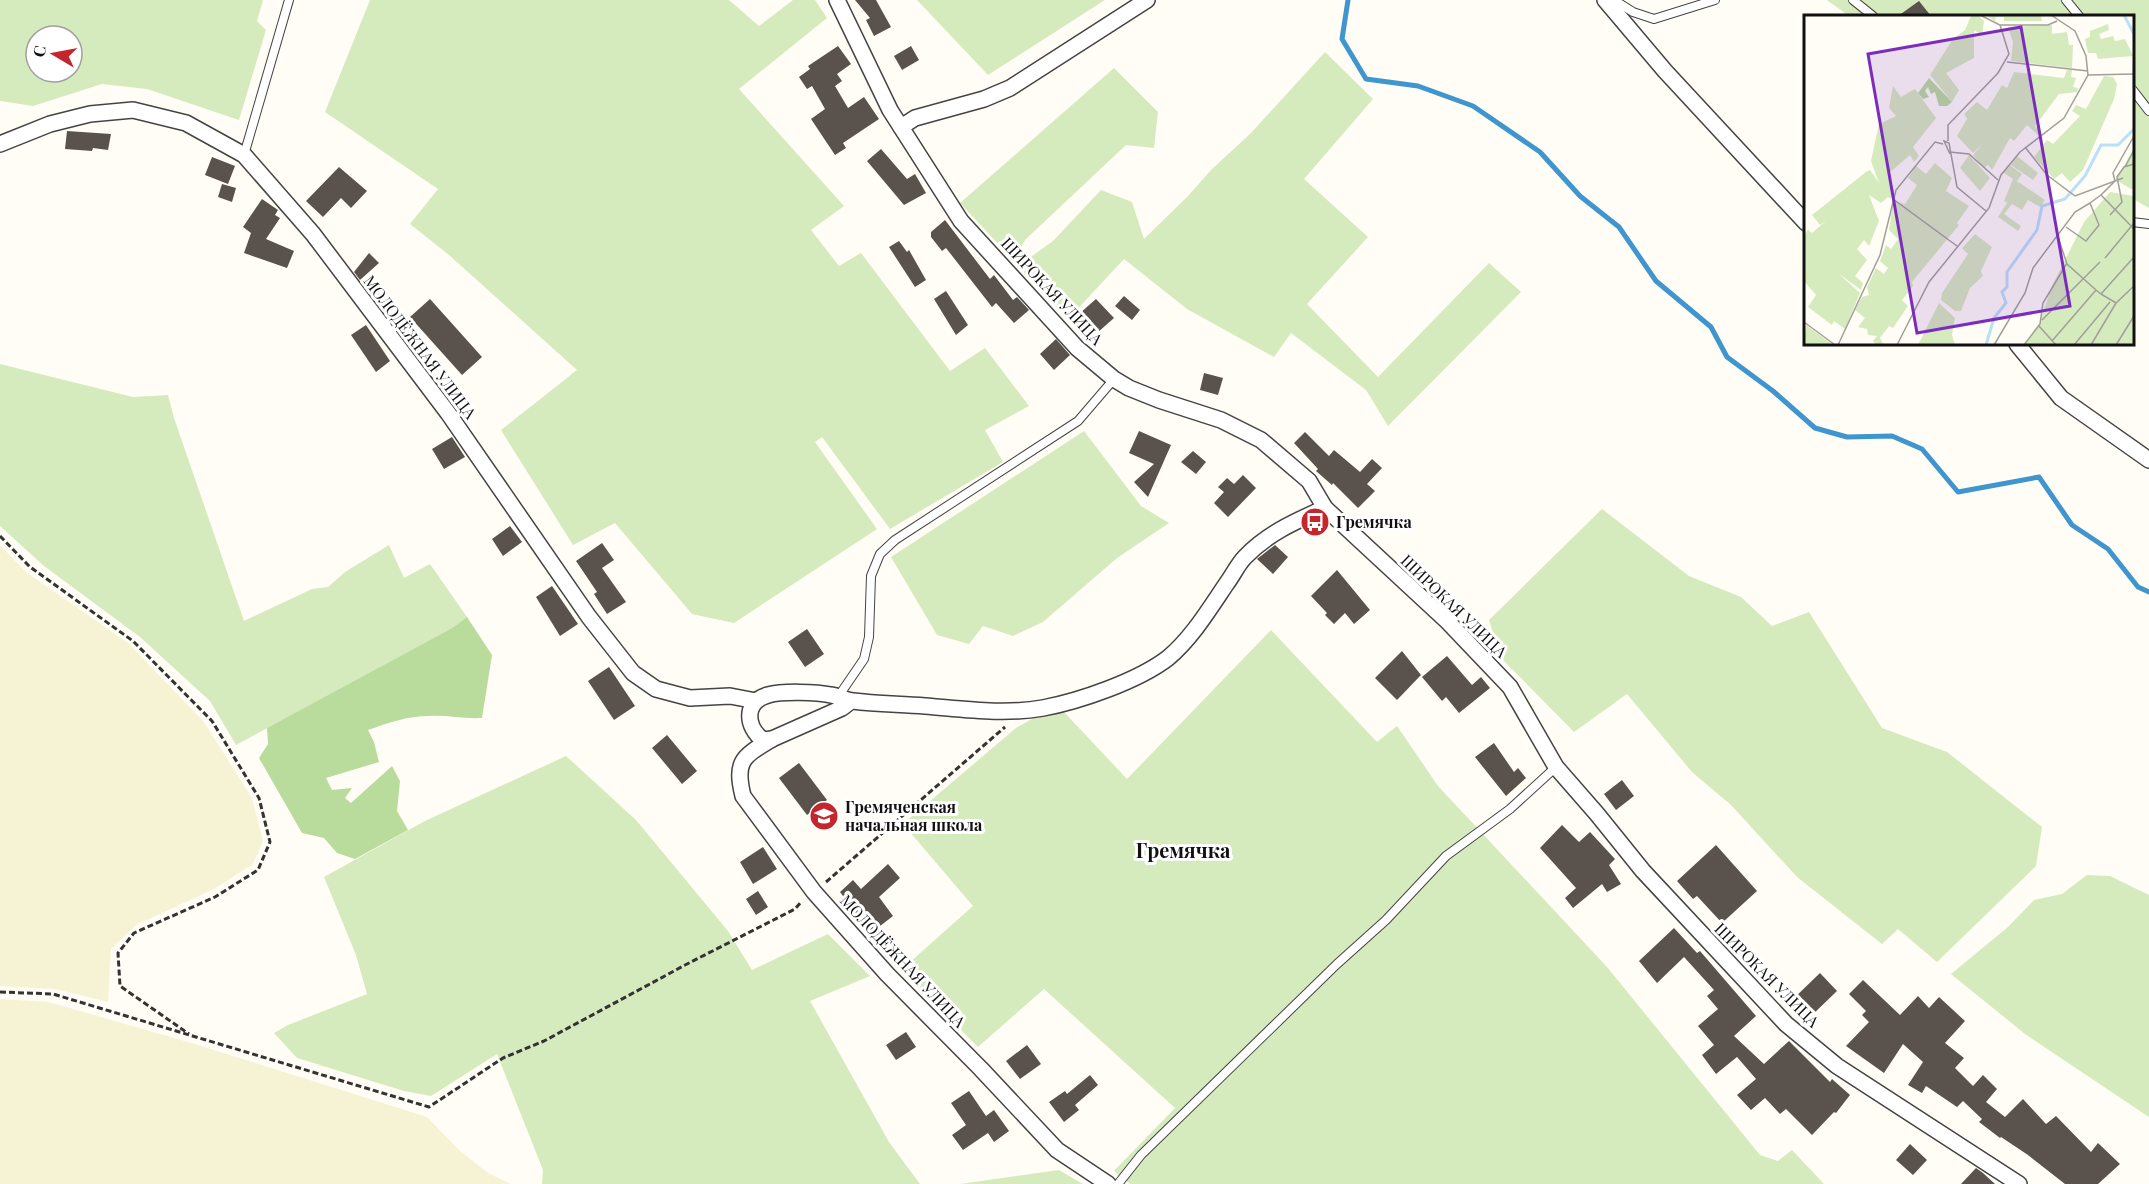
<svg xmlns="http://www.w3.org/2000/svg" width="2149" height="1184" font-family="'Playfair Display',serif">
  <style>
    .farmland { fill: #f6f3d4 }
    .green { fill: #d5ebbd; fill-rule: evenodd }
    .forest { fill: #b9dc9c }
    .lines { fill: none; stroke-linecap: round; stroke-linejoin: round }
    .stream { stroke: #3f96cf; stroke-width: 5 }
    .building { fill: #5a524d }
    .service-casing { stroke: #444; stroke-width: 10 }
    .minor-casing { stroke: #444; stroke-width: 18 }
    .path { stroke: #333; stroke-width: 3; stroke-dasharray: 6 3; stroke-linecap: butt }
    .service { stroke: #fff; stroke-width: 8 }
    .minor { stroke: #fff; stroke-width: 15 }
    .labels { text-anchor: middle; stroke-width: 6; stroke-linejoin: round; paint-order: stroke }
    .street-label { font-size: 16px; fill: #111; stroke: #fff }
    .poi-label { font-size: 16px; font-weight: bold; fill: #111; stroke: #fff; text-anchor: start }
    .quarter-label { font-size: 20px; font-weight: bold; fill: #111; stroke: #fff }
    .inset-river { fill: none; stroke: #b9e0f7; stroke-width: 3 }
    .inset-road { fill: none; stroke: #a09f9a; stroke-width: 1.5 }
    .view { fill: #7b2cbf; fill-opacity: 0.15; stroke: #7b2cbf; stroke-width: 3 }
    .inset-edge { fill: none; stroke: #111; stroke-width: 3 }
  </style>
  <rect width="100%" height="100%" fill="#fffdf5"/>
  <g class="farmland">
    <polygon points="0,545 26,572 128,643 204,722 252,798 263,841 253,864 214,889 136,925 111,949 108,1002 55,989 0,986"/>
    <polygon points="0,999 49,1002 195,1044 427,1117 460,1151 488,1173 511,1184 0,1184"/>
  </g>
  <g class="green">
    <path d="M0 0H263L257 21 266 30 239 120 147 89 102 84 33 106 0 101ZM36 36H72V72H36Z"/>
    <polygon points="370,0 729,0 759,26 793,0 815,0 827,18 739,89 844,206 811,230 839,266 861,253 950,371 985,348 1029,406 985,430 1003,462 890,529 822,437 815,442 877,529 734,623 692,614 615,523 573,545 501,430 577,370 449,255 410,224 438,189 325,112"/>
    <polygon points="917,0 1105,0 988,75"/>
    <polygon points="1827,0 2149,0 2149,208 2133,199 2132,16 1849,16"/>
    <polygon points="1325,52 1373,99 1304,179 1368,237 1307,304 1378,377 1489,263 1521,292 1388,426 1366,390 1291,333 1274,357 1187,309 1124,259 1069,318 1018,266 1053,241 1101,190 1132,202 1144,239 1188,196 1211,170 1251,133"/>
    <polygon points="1114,68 1158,112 1154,148 1126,145 1025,240 1014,261 960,203"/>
    <polygon points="0,364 133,397 168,395 174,418 244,621 312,589 328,587 345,572 389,545 404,578 430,564 467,617 452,628 236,745 210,701 140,637 44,566 0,526"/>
    <polygon points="1084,431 1141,506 1169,523 1117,558 1043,622 1013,636 983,626 969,644 937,635 891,557"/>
    <polygon points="1602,509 1689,576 1741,597 1772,626 1809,612 1882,728 1947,752 2042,827 2036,866 1937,962 1898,929 1882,944 1797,877 1731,805 1692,772 1627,694 1574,732 1501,658 1489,620"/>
    <polygon points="1271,630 1377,742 1397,726 1438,786 1607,967 1760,1155 1778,1161 1792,1150 1824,1184 1130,1184 1114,1171 1175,1108 1044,989 978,1047 901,970 973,906 903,824 1016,728 1039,715 1064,712 1127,779"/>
    <polygon points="566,756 636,820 728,931 752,970 828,934 870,976 810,1001 889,1142 920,1184 542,1184 543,1170 497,1054 431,1096 404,1091 297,1058 274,1033 288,1025 367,994 356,955 324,877 425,821"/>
    <polygon points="2087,875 2110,876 2149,895 2149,1117 2025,1034 1951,974 2008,927 2034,900 2062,894"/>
    <polygon points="1059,1170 1083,1184 960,1184"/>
  </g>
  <path class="forest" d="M467 617 492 655 482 718C464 719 447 715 429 716 407 716 388 723 368 730L374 742 379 762 326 778 332 790 352 788 345 798 351 803 392 766 400 781 397 811 408 830 355 859 337 853 324 838 302 833 259 758 268 744 267 728 452 628Z"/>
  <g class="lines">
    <polyline class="stream" points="1348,0 1342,39 1366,79 1418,86 1473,106 1540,152 1580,196 1619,227 1656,281 1711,327 1727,357 1773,391 1815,428 1847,437 1892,436 1922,449 1958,492 2039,477 2072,525 2108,549 2138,587 2149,592"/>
  </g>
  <g class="building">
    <polygon points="855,0 876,0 891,27 874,36 866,20 870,18"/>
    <polygon points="1919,1 1931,16 1898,16"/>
    <polygon points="838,46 851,64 837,74 842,81 835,86 848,108 864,97 879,119 843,143 846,148 835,155 811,119 825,109 812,86 807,89 799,77 810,69 808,66"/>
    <polygon points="911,46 919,60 902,70 894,56"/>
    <polygon points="67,131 111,134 108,150 93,148 92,151 65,149"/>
    <polygon points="881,149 907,179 915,174 926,193 904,205 867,161"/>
    <polygon points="212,157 235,166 228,184 205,175"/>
    <polygon points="339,167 367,191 351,208 341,198 323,217 306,201"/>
    <polygon points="222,184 236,188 232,202 218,197"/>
    <polygon points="262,199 278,210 275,215 280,218 266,239 294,251 287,268 244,253 251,233 243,227"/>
    <polygon points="945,220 990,279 994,275 1013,300 1017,297 1029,310 1014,323 996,303 992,307 946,248 942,251 931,237 931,232"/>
    <polygon points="899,241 907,252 909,250 926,280 915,287 889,247"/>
    <polygon points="369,253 379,263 360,280 354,272"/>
    <polygon points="946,291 968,325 956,335 934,299"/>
    <polygon points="1124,296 1140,310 1132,320 1115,306"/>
    <polygon points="430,299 482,357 462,375 410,317"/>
    <polygon points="1096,299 1114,318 1097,333 1079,314"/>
    <polygon points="366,325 390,361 376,372 351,335"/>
    <polygon points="1056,339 1070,355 1054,370 1040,354"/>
    <polygon points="1204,373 1223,378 1218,395 1200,390"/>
    <polygon points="1139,431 1171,445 1148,497 1134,482 1154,464 1129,453"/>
    <polygon points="1305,432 1329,456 1334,450 1360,472 1372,459 1382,468 1367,484 1375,491 1358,508 1333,483 1332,485 1316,471 1318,469 1294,443"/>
    <polygon points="452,437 465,457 444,469 432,449"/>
    <polygon points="1193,451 1206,462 1196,474 1181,462"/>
    <polygon points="1243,475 1256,488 1228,517 1214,503 1224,492 1218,487 1227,478 1234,484"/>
    <polygon points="510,526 522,542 503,556 492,539"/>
    <polygon points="602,543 614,560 602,568 626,602 607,614 594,594 597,592 576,561"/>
    <polygon points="1275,545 1288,557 1273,574 1257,559"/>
    <polygon points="1337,570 1370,610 1354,624 1345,613 1334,624 1325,615 1327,613 1311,596"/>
    <polygon points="552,586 578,624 560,636 536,597"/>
    <polygon points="807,629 824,654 805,667 788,642"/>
    <polygon points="1402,651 1421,675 1397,700 1375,678"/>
    <polygon points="1447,656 1472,685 1481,677 1490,688 1459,713 1446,697 1442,701 1422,677"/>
    <polygon points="609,667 635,706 614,720 588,681"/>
    <polygon points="667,735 697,771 682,784 652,748"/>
    <polygon points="1494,743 1514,772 1518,768 1526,778 1506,796 1475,757"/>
    <polygon points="799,763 827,800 807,815 779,778"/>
    <polygon points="1622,780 1634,796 1616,810 1604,794"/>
    <polygon points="1562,825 1579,842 1590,832 1615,859 1609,865 1621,884 1607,892 1602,884 1573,908 1565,898 1576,888 1540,848"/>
    <polygon points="1716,845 1757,891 1722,923 1697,896 1693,899 1677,881"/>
    <polygon points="763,847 777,869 753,884 740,862"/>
    <polygon points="888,864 900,878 879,897 893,916 871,933 840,892 853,880 861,889"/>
    <polygon points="758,891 768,907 756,915 746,899"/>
    <polygon points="1674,928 1697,953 1700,951 1756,1016 1734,1036 1764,1064 1789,1041 1830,1082 1832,1079 1850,1095 1836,1113 1834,1112 1812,1135 1786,1109 1780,1114 1765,1098 1751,1110 1737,1095 1756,1079 1737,1057 1716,1074 1702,1055 1714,1045 1698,1026 1718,1009 1707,996 1714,990 1684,957 1657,983 1639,961"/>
    <polygon points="1820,973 1837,991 1808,1019 1791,1001"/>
    <polygon points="1863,980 1900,1015 1918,996 1929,1008 1939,997 1965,1021 1945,1043 1964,1058 1955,1068 1973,1086 1983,1075 1997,1089 1986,1102 2005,1117 2023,1099 2046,1124 2056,1116 2091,1152 2098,1143 2120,1164 2098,1184 2065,1184 2028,1155 2001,1137 2000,1138 1979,1122 1982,1119 1963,1101 1957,1107 1926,1086 1922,1093 1908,1085 1923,1062 1903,1044 1884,1073 1846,1046 1869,1022 1862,1015 1866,1011 1849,994"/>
    <polygon points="906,1032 916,1047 896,1060 886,1045"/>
    <polygon points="1027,1045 1041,1064 1020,1079 1006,1061"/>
    <polygon points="1090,1075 1098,1085 1075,1105 1079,1110 1064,1122 1049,1102 1065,1091 1067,1094"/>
    <polygon points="969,1091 986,1116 994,1110 1009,1131 994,1142 988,1133 963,1150 952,1135 966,1125 951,1103"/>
    <polygon points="1910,1144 1927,1160 1913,1175 1896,1160"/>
    <polygon points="1976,1168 1983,1173 1995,1184 1961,1184"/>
  </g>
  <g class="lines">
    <g class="service-casing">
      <g id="service">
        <polyline points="1614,0 1633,12 1654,19 1715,0"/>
        <polyline points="1853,0 1873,16"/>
        <polyline points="2066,0 2079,16"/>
        <polyline points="2132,89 2149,111"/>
        <polyline points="244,155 289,0"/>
        <polyline points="2132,222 2149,224"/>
        <polyline points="838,697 864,659 869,637 871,576 880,554 895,540 1078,421 1114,379"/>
        <polyline points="1118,1184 1141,1155 1337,964 1386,920 1446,856 1510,809 1556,767"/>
      </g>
    </g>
    <g class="minor-casing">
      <g id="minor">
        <polyline points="837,0 890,110 961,221 1077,348 1114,379 1129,388 1159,400 1221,420 1261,440 1309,481 1325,508 1448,622 1510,687 1556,767 1597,814 1643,871 1786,1024 1837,1066 2019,1184"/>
        <polyline points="1605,0 1665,71 1806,223"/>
        <polyline points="901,127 915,118 984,99 1010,88 1147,0"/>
        <polyline points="0,144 50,124 90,114 133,110 186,123 244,155 313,234 448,413 589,617 633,673 656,689 690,698 730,696 756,701"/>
        <polyline points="2017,344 2061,398 2149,460"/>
        <path d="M851 701 842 708 772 739 763 740C746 727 743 702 768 695 782 691 817 692 831 695 838 696 845 700 853 701 876 704 901 704 925 706 963 709 1004 715 1043 708 1080 701 1138 681 1168 658 1192 638 1210 608 1227 583 1233 575 1238 564 1245 557 1268 533 1296 521 1325 508"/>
        <path d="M772 739C744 756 734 760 743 796L814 892 887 974 981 1069 1057 1150 1108 1184"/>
      </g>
    </g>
    <g class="path">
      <polyline points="0,536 30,567 133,641 212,721 259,798 270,842 258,870 215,897 134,933 118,953 120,986 189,1034"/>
      <polyline points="826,882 1005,727"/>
      <polyline points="0,992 53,994 429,1107 503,1058 544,1041 687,964 795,909 802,901"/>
    </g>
    <use href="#service" class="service"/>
    <use href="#minor" class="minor"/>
  </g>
  <defs>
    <g id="bus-disc" transform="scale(1.5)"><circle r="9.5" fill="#c4262e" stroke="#fff"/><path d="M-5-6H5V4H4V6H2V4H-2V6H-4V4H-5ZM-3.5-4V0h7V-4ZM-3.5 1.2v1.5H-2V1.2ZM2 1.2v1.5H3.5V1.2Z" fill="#fff"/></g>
    <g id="school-disc" transform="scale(1.5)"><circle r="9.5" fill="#c4262e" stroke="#fff"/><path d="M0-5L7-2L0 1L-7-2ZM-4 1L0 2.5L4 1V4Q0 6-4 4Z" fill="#fff"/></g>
  </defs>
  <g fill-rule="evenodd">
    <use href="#bus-disc" x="1315" y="522"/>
    <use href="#school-disc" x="824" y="816"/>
  </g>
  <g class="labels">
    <g class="street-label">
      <text transform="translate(1052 291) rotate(47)" y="6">ШИРОКАЯ УЛИЦА</text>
      <text transform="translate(420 347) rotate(53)" y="6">МОЛОДЁЖНАЯ УЛИЦА</text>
      <text transform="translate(1454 606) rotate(44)" y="6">ШИРОКАЯ УЛИЦА</text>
      <text transform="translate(903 961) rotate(47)" y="6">МОЛОДЁЖНАЯ УЛИЦА</text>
      <text transform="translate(1767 975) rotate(45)" y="6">ШИРОКАЯ УЛИЦА</text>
    </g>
    <g class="poi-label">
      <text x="1336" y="528">Гремячка</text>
      <text x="845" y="813">Гремяченская<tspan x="845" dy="18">начальная школа</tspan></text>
    </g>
    <g class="quarter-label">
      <text x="1183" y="858">Гремячка</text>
    </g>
  </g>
  <g transform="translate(1804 15)">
    <rect width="330" height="330" fill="#fffdf5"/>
    <path d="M174 0 180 6 178 20 170 15V43L142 58 155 75 148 87 126 60 149 24 161 15 167 1ZM182 0H237L238 6H200V2H192L191 6ZM304 9 305 15 295 19 297 24 309 21 311 26 321 24 329 41 294 44 292 38H284L281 24 286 22V16ZM248 10V19L263 17 265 30H269L268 53 207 46 209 27 204 12ZM263 55H268L267 62 272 63 269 72 274 73 273 77 255 79 231 111 237 117 234 120 223 110 210 126 206 123 188 155 184 150 180 153 169 140 179 128 169 138 153 121 163 104 160 99 173 87 183 95 198 70 203 73 210 57 260 63ZM300 61 309 62 313 69 310 84 279 155 266 167 258 158 250 164 230 142 243 125 249 129 276 101 268 96 272 90 282 94ZM89 71 97 82 111 74 132 103 109 132 115 141 110 147 106 140 84 159 90 176 87 184 84 182 77 188 65 180 75 206 65 231 60 225 53 234 63 245 51 261 59 268 57 275 34 258 56 278 41 314 30 306 28 310 4 292 12 280 0 266V220L4 215 8 218 23 205 16 210 8 200 62 157 66 155 75 168 67 146 75 109 92 101 85 93ZM330 133V174H327L312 165ZM165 140 186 163 176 176 156 153ZM213 141 234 158 229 165 207 150ZM131 148 148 163 142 176 165 191 153 208 155 210 108 267 109 271 98 285 104 291 89 313 85 311 76 323 80 330H72L69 326 73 321 64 320 63 314 54 312 61 303 51 295 58 282 65 280 63 272 72 253 80 259 84 253 76 246 82 230 87 234 94 224 85 215 89 186 101 189 113 170 104 163 112 151 122 159ZM206 150 218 159 213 166 241 185 236 192 224 185 218 195 208 189 200 199 217 211 214 216 194 202 203 188 200 186 209 164 200 158ZM306 177 330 181V330H219L235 309 248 271 280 207ZM171 219 188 232 177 256 179 261 166 273 157 296H151L137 285 138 278 164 239 158 233ZM135 288 151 303 148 320 151 330H114ZM2 310 29 330H0Z" fill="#d5ebbd"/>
    <path d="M125 63 148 87 143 91H135L131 77 127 79 124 72 121 76 125 82 119 84 114 78Z" fill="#b9dc9c"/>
    <path class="inset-river" d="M320 0 330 19M330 50V73M182 330 190 303 202 288 198 277 203 272V257L233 215 238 191 261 184 281 161 297 130H314L330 114"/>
    <path class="inset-road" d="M196 10H244L253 6M203 47 284 56M284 60 330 59M330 121 309 158 311 166 297 180 330 214M144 126V110L194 58 205 39 196 10 176 0M221 132 243 160 271 181 319 163M146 137 165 139 194 165M146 139 140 126 145 128 153 172 182 196M321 152 330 135M89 184 153 231M306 200 318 187 313 162 320 152 330 149M262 212 282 226 295 210 286 188 297 180M254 222 263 249 292 275M301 243 330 208M297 279 312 288 330 271M238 305 296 247M0 307 31 330M235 311 252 330M248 326 292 275 297 279 330 242M34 330 76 240 92 175 131 127 139 129M93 330 125 267 185 193 197 160 216 137 260 103 284 60 282 41 271 16 247 0M190 330 221 278 229 253 271 197 286 188M220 330 236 309 239 288 263 248M270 330 306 287M287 330 312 288M312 330 330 301"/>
    <path class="view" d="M217 12 266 291 113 318 64 39Z"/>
    <rect width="330" height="330" class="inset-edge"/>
  </g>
  <g transform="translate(54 54) rotate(280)"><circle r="28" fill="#ffffff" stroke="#a0a0a0" stroke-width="1.5"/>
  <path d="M0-4.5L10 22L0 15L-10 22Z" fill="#c4262e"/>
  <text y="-9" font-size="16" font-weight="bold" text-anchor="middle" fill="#111111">С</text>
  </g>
</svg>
